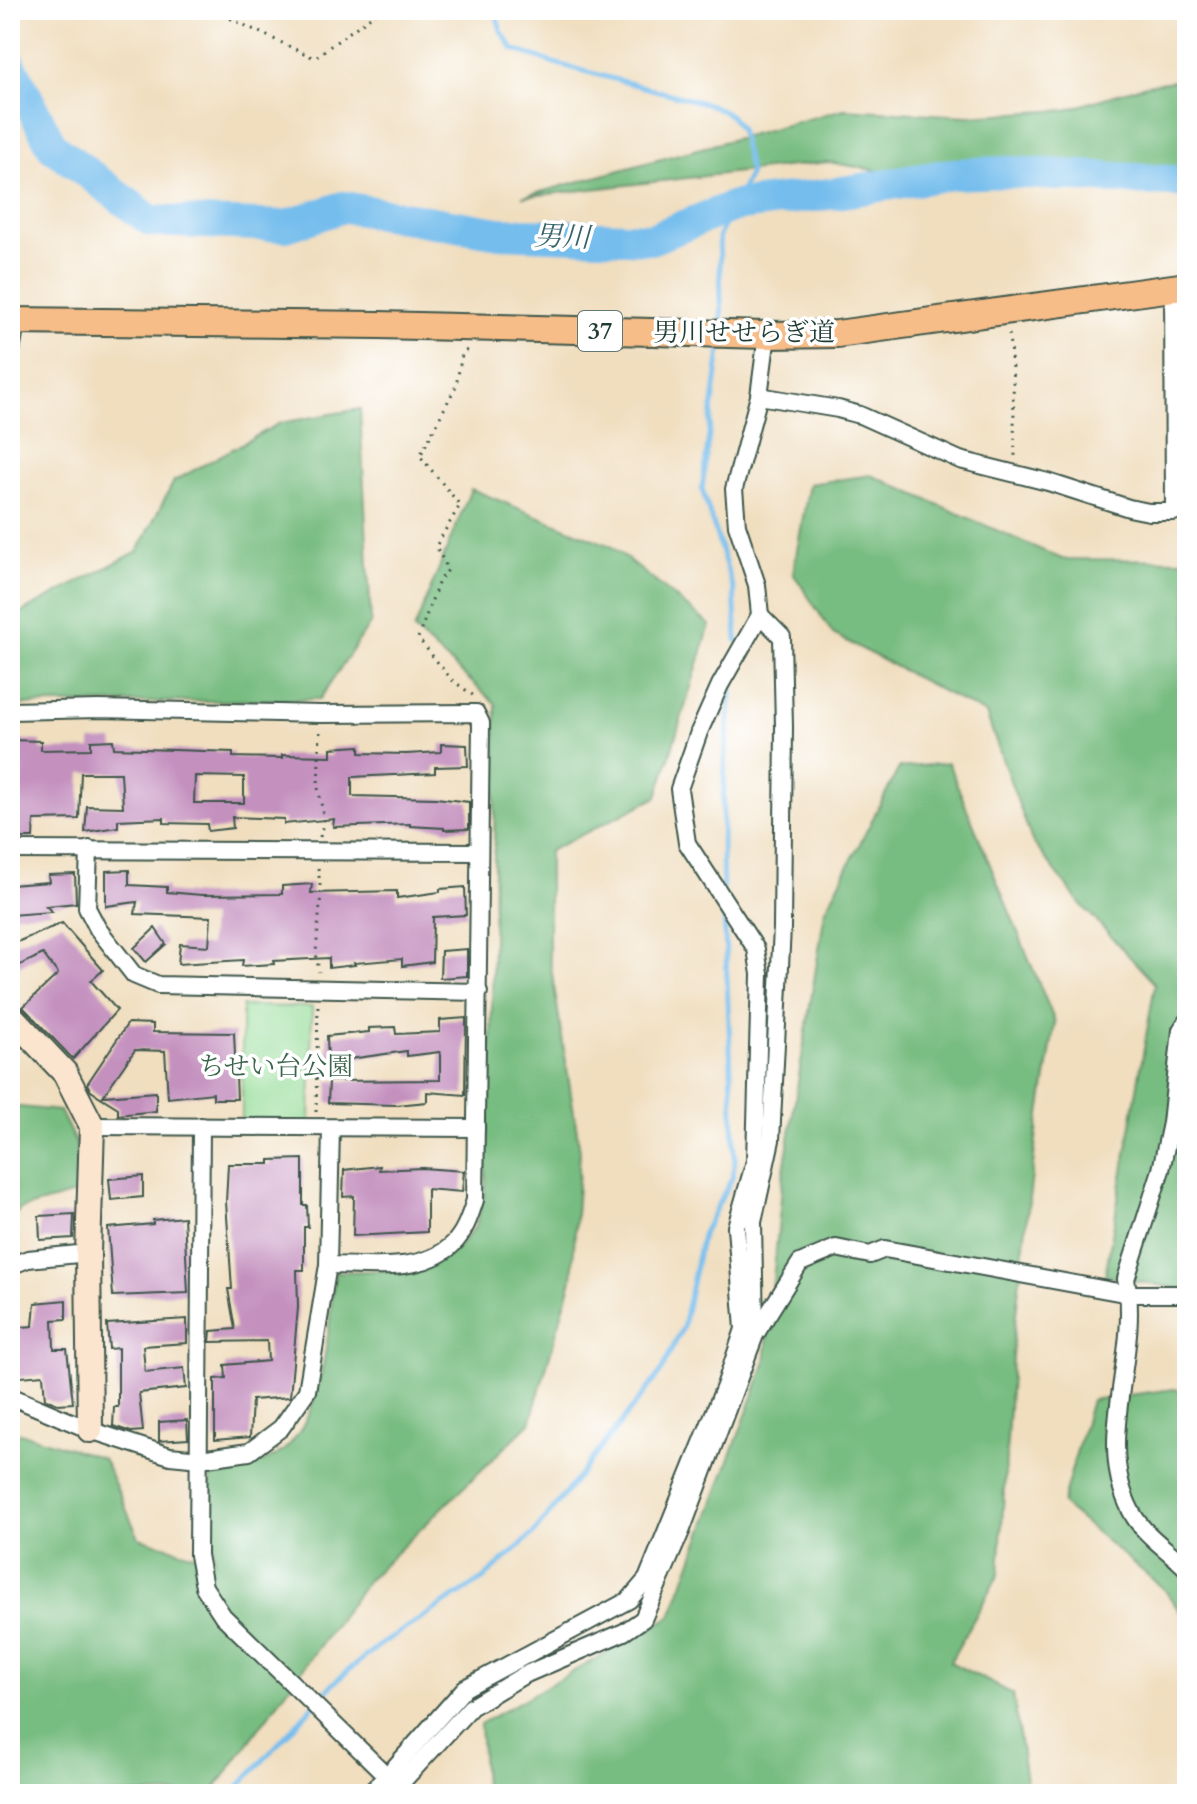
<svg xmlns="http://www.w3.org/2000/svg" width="1197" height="1804" font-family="Cardo,'Noto Serif JP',serif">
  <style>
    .green { fill: #94dc97; stroke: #5a8c66; stroke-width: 2 }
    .forest { fill: #77bc80; stroke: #4b7c5a; stroke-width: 2 }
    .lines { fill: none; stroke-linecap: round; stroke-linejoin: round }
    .stream { stroke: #74bded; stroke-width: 5 }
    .river { stroke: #74bded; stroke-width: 32 }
    .building { fill: #c491bf; fill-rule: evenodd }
    .lane-casing { stroke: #3e5549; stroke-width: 12 }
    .street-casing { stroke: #3e5549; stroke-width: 20 }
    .secondary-casing { stroke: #3e5549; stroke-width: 28 }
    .primary-casing { stroke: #3e5549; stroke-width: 30 }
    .path { stroke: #3e5549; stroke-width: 3; stroke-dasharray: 2 6; stroke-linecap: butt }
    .lane { stroke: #fff; stroke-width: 8 }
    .street { stroke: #fff; stroke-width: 16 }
    .secondary { stroke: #fce5cf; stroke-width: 24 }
    .primary { stroke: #f7bd88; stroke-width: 26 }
    .labels { text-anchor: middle; stroke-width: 7; stroke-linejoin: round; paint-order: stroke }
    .shield { fill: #fff; stroke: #627771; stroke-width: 2 }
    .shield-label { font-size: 24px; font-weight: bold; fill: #1f3d34 }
    .street-label { font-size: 26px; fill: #1f3d34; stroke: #fff }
    .park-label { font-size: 26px; fill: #3c654d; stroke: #fff }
    .water-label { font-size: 28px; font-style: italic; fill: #39636c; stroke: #fff }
  </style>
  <rect width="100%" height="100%" fill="#fff"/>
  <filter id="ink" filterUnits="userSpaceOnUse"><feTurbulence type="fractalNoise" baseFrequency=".0125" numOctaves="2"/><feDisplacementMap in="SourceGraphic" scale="16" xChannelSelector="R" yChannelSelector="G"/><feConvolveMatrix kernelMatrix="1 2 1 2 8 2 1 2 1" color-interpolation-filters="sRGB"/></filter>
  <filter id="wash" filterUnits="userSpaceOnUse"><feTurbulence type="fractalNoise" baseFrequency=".006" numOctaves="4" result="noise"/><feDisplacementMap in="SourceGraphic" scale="32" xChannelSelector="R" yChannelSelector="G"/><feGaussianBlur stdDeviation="1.8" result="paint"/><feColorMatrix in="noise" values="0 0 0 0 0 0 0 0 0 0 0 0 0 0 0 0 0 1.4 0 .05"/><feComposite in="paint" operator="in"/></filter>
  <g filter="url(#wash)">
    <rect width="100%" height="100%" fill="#f0debf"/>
    <polygon class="green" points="242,1006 312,1007 310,1126 242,1125"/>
    <g class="forest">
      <polygon points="1187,79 1187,175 954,184 828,162 522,197 844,109 967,116 1066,110 1146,85"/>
      <polygon points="360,409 371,622 320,699 10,705 10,618 138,551 174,481 280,423"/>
      <polygon points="871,475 1062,559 1187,560 1187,1290 1105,1276 1155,984 1079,902 1032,841 986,714 833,634 793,573 809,484"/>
      <path d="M471 489 611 546 710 625 657 797 549 851V954L580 1151 572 1279 530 1423 367 1581 211 1794H10V1430L103 1458 139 1538 214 1561 210 1475C233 1472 254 1468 275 1456 326 1426 328 1325 335 1272L424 1269 455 1251 475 1227 485 1194 492 1008 496 704 414 630Z"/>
      <polygon points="948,763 1055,1022 1036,1139 1013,1340 999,1574 950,1662 1013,1694 1028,1794 453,1794 484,1786 480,1724 671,1616 765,1364 783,1177 825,911 899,768"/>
      <polygon points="10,1106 60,1111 76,1144 78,1193 20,1209 10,1222"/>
      <polygon points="1174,1389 1187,1392 1187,1622 1164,1589 1062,1504 1091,1400"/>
    </g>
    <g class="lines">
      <g class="stream">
        <polyline points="495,10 501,31 513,49 554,63 711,105 730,115 740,129 750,173 719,236 722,328"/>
        <polyline points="721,342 702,489 734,591 737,641"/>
        <path d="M723 889C720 817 725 747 733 675"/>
        <polyline points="232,1794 338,1679 378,1646 483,1579 534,1533 660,1373 683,1327 702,1235 732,1178 735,1160 724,911"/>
      </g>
      <polyline class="river" points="10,64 52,146 151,221 286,226 343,207 499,233 651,239 734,206 837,193 952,174 1007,172 1187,182"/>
    </g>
    <g id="blocks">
      <g class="building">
        <path d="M10 740 41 741V750L91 749V741L113 740 114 748 233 752V757L282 758V755L331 756V748L360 746V753L406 754 441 752V744L467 745 468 766 435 767V773L352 777V796L436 798 469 802V829L444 830V828L410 826V824L333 827 334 819 284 824V819L232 817 233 828 208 831 207 824 164 823V818L118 820V827L85 832 87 806 123 807 121 773H81L79 819 34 820 33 838H10ZM195 776 244 777V803H194Z"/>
        <polygon points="129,870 129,885 167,887 167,892 202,895 282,894 282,886 312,884 311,893 397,891 397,898 440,892 440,889 465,887 466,915 433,917 432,962 402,966 402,959 354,963 355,965 329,968 329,958 273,961 274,964 242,966 243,960 178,964 180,944 209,946 211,917 135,914 137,902 106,906 106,871"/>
        <polygon points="75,874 76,903 46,906 52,912 10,915 10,885 49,882 48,875"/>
        <polygon points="62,923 103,970 91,981 117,1010 73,1059 23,1007 58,974 43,954 10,970 10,945"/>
        <polygon points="155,928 166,944 146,962 134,948"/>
        <polygon points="467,949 467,976 440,978 441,951"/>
        <polygon points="466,1018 465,1095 427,1092 427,1102 396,1105 328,1103 329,1081 440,1080 440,1052 407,1056 407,1051 328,1062 327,1036 369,1032 369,1028 395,1027 396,1034 440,1032 440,1020"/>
        <polygon points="128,1023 153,1024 153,1032 234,1033 237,1099 213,1099 213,1093 168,1098 165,1051 135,1050 103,1096 156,1092 156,1111 118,1115 118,1108 91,1091 87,1084"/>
        <polygon points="303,1159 303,1205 307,1205 308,1227 304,1227 304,1270 297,1270 298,1307 290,1397 252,1400 250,1437 215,1440 215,1379 226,1378 225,1365 268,1361 267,1341 210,1342 211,1331 235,1329 228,1289 232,1289 226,1202 228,1164 270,1164 270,1160"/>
        <polygon points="380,1166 379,1170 422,1168 464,1171 462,1192 427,1189 427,1232 353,1236 354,1196 343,1197 344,1170"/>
        <polygon points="143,1176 143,1197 111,1200 109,1179"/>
        <polygon points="74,1214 73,1238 40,1240 39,1216"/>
        <polygon points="184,1217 188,1293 113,1296 108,1228 153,1224 153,1220"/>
        <polygon points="66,1300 66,1319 53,1320 54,1349 67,1349 73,1403 58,1404 45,1399 43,1375 10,1378 10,1328 33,1326 35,1303"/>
        <polygon points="187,1319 187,1343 143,1346 145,1372 184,1368 186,1388 139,1393 143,1431 131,1432 113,1426 114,1407 118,1407 118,1348 109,1349 107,1324"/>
        <polygon points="187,1420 188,1439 159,1441 159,1422"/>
      </g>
    </g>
  </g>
  <g filter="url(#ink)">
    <use href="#blocks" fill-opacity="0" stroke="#3e5549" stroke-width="2"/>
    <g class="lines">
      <g class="lane-casing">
        <polyline id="lane" points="10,365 13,363 20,324"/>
      </g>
      <g class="street-casing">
        <g id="street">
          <polyline points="759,396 838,409 860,415 960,460 1048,482 1129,508 1149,512 1174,512 1173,288"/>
          <path d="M10 711 99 709 320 714 476 713 481 723 475 1200C470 1216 464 1234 452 1245 421 1274 366 1265 328 1265"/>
          <polyline points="89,849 87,908 98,929 134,975 158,985 479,992"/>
          <polyline points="10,850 478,852"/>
          <path d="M1187 1021 1181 1030 1171 1123 1161 1170 1126 1279C1141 1355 1093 1439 1131 1511 1143 1535 1169 1550 1187 1569"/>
          <polyline points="92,1126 476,1128"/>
          <polyline points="201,1126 198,1555 204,1587 223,1616 387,1776"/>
          <polyline points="10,1266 28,1259 88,1253"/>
          <polyline points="755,1333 753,1222 771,1140 782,928 784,727 782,637 760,615"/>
          <polyline points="10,1396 90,1430 170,1456 200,1459 249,1452 281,1428 307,1391 328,1265 331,1128"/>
          <polyline points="368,1794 387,1776 465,1688 629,1600 647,1579 725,1386 744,1329 736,1227 755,1161 760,974 756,949 687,843 679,789 699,732 720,685 760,615 757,585 737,525 734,489 759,396 767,335"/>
          <polyline points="391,1794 471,1707 524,1675 624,1632 643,1619 682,1529 755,1335 800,1263 836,1248 870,1255 885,1249 1129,1294 1187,1294"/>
        </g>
      </g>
      <g class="secondary-casing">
        <polyline id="secondary" points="10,1015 65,1073 92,1126 88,1253 90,1430"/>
      </g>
      <g class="primary-casing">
        <polyline id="primary" points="10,321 379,325 767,335 837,334 1187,286"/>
      </g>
      <g class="path">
        <polyline points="223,15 314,58 380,10"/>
        <polyline points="1009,334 1013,380 1015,458"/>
        <polyline points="467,350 462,354 456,386 420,456 460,505 436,546 448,570 439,581 418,638 452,680 474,696"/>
        <polyline points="320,837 324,818 318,788 320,730"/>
        <polyline points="318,868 321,893 316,953 319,972"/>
        <polyline points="316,1112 318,1003"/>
      </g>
      <use href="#lane" class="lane"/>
      <use href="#street" class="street"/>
      <use href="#secondary" class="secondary"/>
      <use href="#primary" class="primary"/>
    </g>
  </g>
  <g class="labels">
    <rect class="shield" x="578" y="311" width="44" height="40" rx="6"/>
    <g class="shield-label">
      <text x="600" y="339">37</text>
    </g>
    <g class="street-label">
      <text x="744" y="341">男川せせらぎ道</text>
    </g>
    <g class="park-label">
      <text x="276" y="1075">ちせい台公園</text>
    </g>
    <g class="water-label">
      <text transform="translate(562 236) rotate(2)" y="10">男川</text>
    </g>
  </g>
  <rect width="1197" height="1804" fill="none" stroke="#fff" stroke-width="40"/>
</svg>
